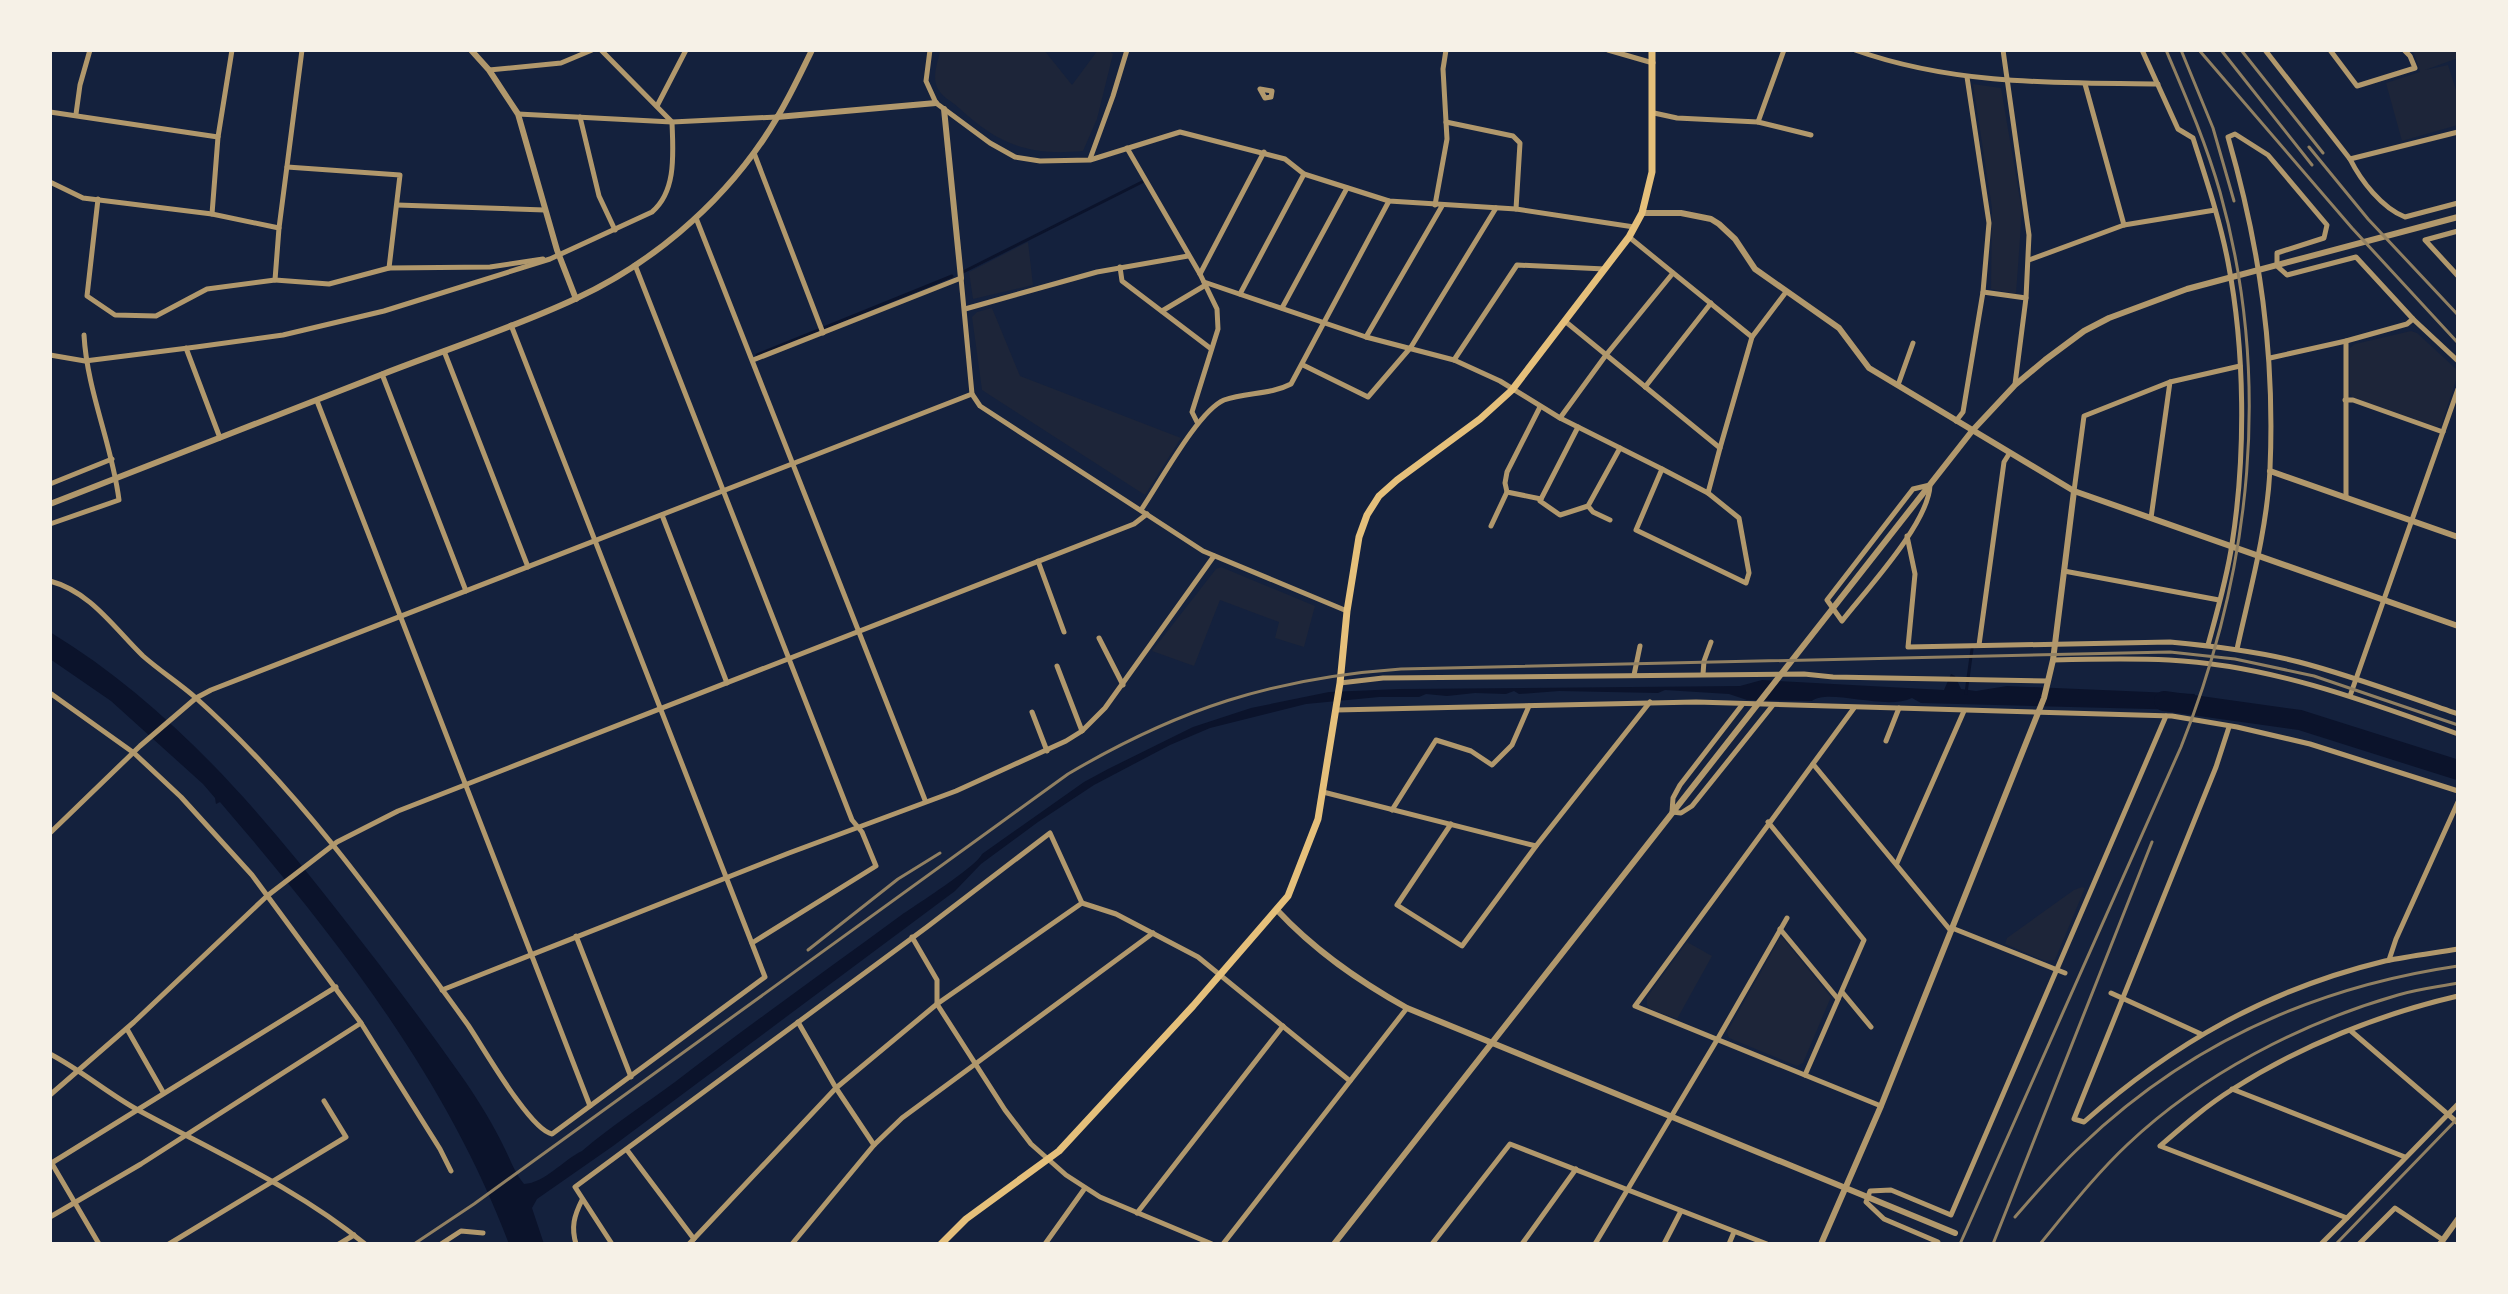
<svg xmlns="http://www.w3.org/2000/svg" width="2508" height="1294" font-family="Roboto,sans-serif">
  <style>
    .green { fill: #1d2539 }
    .water { fill: #0b132b }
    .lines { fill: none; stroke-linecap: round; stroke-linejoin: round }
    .stream { stroke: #0b132b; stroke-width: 3 }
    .river { stroke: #0b132b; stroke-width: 20 }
    .minor { stroke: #b1986c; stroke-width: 5 }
    .tertiary { stroke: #b1986c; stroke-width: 6 }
    .secondary { stroke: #e5c07b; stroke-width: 7 }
    .rail { stroke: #918062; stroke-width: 3 }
  </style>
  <rect width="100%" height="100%" fill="#14213d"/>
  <g class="green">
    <path d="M940 50H1044L1072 85 1098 50H1108L1113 54 1097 119 1083 151C1029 156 999 145 959 108 951 100 942 98 937 87 932 76 938 62 940 50Z"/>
    <polygon points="2410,50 2458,50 2458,58 2425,70 2448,65 2458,96 2458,125 2402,141 2386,83 2420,72 2414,53"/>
    <polygon points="1973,84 2001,88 2022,211 2016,294 1991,289 1992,208"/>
    <polygon points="1028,242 1033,285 973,299 969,272"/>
    <polygon points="992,308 1020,376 1181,438 1145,495 982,390 972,317 977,312"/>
    <polygon points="2411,331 2417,333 2456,369 2458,374 2441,426 2437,427 2353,398 2350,394 2350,348 2355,344"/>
    <polygon points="1221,567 1315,606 1304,647 1275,638 1279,622 1220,600 1194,666 1152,651 1216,569"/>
    <polygon points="2082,887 2085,888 2055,960 2045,961 2005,944 2007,938 2074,890"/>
    <polygon points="1781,936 1831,997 1803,1063 1797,1066 1729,1038 1727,1032"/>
    <polygon points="1687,942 1712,956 1677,1019 1650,1009 1647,1005 1647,997"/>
  </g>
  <path class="water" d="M50 632C167 703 257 807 340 914 381 966 422 1020 460 1074 475 1095 490 1119 501 1141 509 1156 514 1172 524 1184 545 1183 563 1160 582 1151 611 1126 644 1105 675 1082 749 1025 825 971 900 916 916 905 977 866 982 854L1084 782 1108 769 1193 727 1251 708 1329 692 1400 689 1740 686 1762 680 1944 690 1951 674 1955 676 1961 689 1976 691 2007 686 2195 694 2189 710 1921 703 1912 698C1885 711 1829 688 1812 701L1747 700 1729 694 1665 690 1658 693 1559 691 1519 694 1514 691 1506 694 1475 693 1447 696 1426 694 1419 697H1379L1306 704 1210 728 1170 745 1094 785 1038 822 981 864 955 891 613 1146 537 1199 532 1208 544 1244H509C446 1077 336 937 220 802L216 804 215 798 203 784 111 701 50 659Z"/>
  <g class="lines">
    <g class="stream">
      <polyline points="963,272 1142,182"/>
      <polyline points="757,355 952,276"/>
      <polyline points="1966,693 1972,649"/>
    </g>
    <polyline class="river" points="2164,701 2300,720 2458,770"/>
    <g class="minor">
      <polyline points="302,50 279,228 275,280 329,284 389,268 490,267 543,259"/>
      <polyline points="930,50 926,81 936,103 990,143 1015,157 1040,161 1090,160 1180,132 1285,159 1304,174 1389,201 1516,209 1634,227"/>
      <polyline points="1608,50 1653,63"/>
      <path d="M1855 50C1953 85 2055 83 2158 84"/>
      <polyline points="2003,50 2029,235 2026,298 2015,384"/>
      <path d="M2142 50 2178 129 2193 138C2206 179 2220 220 2228 262 2245 350 2246 455 2232 544 2227 578 2217 612 2208 645"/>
      <polyline points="2265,50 2350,159 2458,132"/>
      <polyline points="2330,50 2357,86 2415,68 2410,56 2404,50"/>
      <polyline points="489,70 561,63 592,50"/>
      <polyline points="2085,84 2124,225"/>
      <polygon points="1260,89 1272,91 1271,97 1265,98"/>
      <polyline points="657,106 686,50"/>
      <polyline points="50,112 218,137"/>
      <polyline points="1654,113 1677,118 1758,122 1784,50"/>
      <polyline points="76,114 80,85 90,50"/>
      <polyline points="518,114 672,122 777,117"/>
      <polyline points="580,117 599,196 615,230"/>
      <polyline points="1446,122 1513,136 1520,143 1516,209"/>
      <polyline points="1758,122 1811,135"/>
      <polyline points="1127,148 1200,274 1217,309 1218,329 1192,412 1197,422"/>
      <polyline points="754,153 823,333"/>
      <polyline points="1090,159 1113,96 1127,50"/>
      <path d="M2350 159C2361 181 2382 208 2405 217L2458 203"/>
      <polyline points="287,167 400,175 389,268"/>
      <polyline points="50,182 83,198 212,214 279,228"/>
      <polyline points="98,199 87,296 115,315 156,316 207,289 275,280"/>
      <polyline points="397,205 545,210"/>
      <polyline points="1435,205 1447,139 1443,69 1446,50"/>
      <polyline points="212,214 218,137 232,50"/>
      <polyline points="696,218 925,800"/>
      <polyline points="2458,231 2425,240 2458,276"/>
      <polyline points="1629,237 1752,337 1720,448"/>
      <polyline points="2029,260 2124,225 2215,210"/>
      <polyline points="635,265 852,820 862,832 876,866 752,943"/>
      <polyline points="1120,267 1122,281 1210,348"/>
      <polyline points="1200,274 1264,152"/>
      <polyline points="1204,282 1366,337 1454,360 1500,381 1560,418 1662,469 1636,530 1746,583 1749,573 1739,518 1708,493"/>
      <polyline points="1983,292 2026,298"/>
      <polyline points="1240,294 1304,174"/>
      <polyline points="1282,308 1347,188"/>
      <polyline points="965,309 1097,272 1188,256"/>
      <polyline points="1162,311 1204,286"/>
      <polyline points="1566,322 1720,448 1708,493 1662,469"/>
      <polyline points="1366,337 1442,206"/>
      <polyline points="1752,337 1786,292"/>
      <polyline points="2346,341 2346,496"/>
      <polyline points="186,348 220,438"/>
      <polyline points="444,351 528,567"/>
      <path d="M50 355 85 361 196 347 283 335 384 311 550 259 652 212C677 191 673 152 672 122L601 50"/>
      <polyline points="2270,358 2346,341 2407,324 2413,319"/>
      <polyline points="753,360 961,278 972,394 980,406 1203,551 1347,611"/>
      <polyline points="1454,360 1517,265 1605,269"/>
      <polyline points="1303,365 1368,397 1411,347 1496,208"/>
      <polyline points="382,374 466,591"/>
      <polyline points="1898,385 1913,343"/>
      <polyline points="1645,387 1711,303"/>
      <polyline points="2345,400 2353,400 2443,432"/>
      <polyline points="317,401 590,1106"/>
      <polyline points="1540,407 1507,472 1505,483 1507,492 1541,499"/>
      <polyline points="1560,418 1606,355 1673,273"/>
      <polyline points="1956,421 1963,412 1983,292 1989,223 1967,77"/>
      <polyline points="1578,427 1540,501 1560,515 1588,506 1620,448"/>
      <polyline points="50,484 112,459"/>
      <path d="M1930 485C1929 523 1866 590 1842 621L1827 600 1913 489Z"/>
      <polyline points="2074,491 2084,416 2170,382"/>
      <polyline points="1588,506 1593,512 1610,520"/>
      <path d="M1141 510C1159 484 1198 411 1224 400 1246 392 1270 395 1291 384L1389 201"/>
      <polyline points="662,515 727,683"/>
      <polyline points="2151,518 2170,382 2240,366"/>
      <path d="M50 524 119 500C112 444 87 391 84 335"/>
      <polyline points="1491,526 1507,492"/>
      <path d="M1907 536 1915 574 1908 647 2170 642C2213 646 2257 651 2299 662 2353 676 2405 696 2458 714"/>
      <polyline points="1038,561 1064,632"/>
      <polyline points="2064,571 2219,600"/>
      <path d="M50 581C91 592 114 628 143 656 160 671 179 683 196 698 301 792 385 911 468 1025 483 1047 530 1130 552 1134L765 977 511 325"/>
      <polyline points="1099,638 1123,685"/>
      <polyline points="1979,645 2004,462 2009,454"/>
      <path d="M2237 649C2250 590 2267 530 2270 469 2275 353 2260 248 2228 137L2235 134 2268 155 2327 225 2324 238 2277 253V266L2287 275 2356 257 2413 319 2458 361"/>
      <path d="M2053 660C2091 659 2130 658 2169 660 2269 665 2364 700 2458 734"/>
      <polyline points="1057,666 1082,731"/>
      <polyline points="1703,674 1704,661 1711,642"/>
      <polyline points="1634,675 1640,646"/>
      <polyline points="1340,683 1383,678 1804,674 1833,677 2048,681"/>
      <polyline points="50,693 134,753 181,797 252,875 361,1023 440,1149 451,1171"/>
      <polyline points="2350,696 2458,389"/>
      <polyline points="1742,705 1680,785 1673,798 1672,812 1681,813 1692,806 1773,705"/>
      <polyline points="1854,708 1635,1006 1881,1106"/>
      <polyline points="1336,710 1696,702 2172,716 2237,727 2310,744 2458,791"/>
      <polyline points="1032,712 1047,751"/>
      <path d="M2229 727 2216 767 2074 1119 2084 1122C2173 1043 2269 989 2385 961 2409 956 2434 953 2458 949"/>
      <polyline points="1886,741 1899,708"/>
      <polyline points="1813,764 1951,931"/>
      <polyline points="1323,792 1536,846"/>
      <polyline points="1392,810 1436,740 1471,751 1492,765 1512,745 1529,706"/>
      <polyline points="1768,822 1864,940 1805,1075"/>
      <polyline points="1451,824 1397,905 1462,946 1536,846 1650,702"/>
      <polyline points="50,833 140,746 196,698 211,690 972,394"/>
      <polyline points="1897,863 1964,711"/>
      <polyline points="1952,928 2065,973"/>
      <polyline points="1780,929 1838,999"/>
      <polyline points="576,936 631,1077"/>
      <polyline points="912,937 937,980 937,1004 1005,1110 1031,1144 1066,1175 1100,1197 1212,1244"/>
      <polyline points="2389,960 2396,939 2458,802"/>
      <polyline points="442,990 789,853 956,791 1066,741 1082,731 1105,708 1214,556"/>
      <polyline points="1842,992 1871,1027"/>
      <polyline points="2111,993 2201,1034"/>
      <path d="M2458 996C2380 1014 2300 1046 2233 1089 2207 1105 2183 1126 2160 1146L2347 1218 2458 1104"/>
      <polyline points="798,1022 836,1088 874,1145"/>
      <polyline points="127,1029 163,1092"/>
      <polyline points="2351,1031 2458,1123"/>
      <path d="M50 1054C81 1070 107 1093 138 1110 215 1152 297 1188 365 1244"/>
      <polyline points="2232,1089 2405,1157"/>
      <polyline points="50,1095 134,1022 267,896 337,842 398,811 1134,524 1147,514"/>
      <polyline points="627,1150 694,1239"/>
      <polyline points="51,1162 99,1244"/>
      <polyline points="50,1164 336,987"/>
      <polyline points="1137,1213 1283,1026"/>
      <polyline points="50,1217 141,1164 361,1023"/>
      <polyline points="169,1244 346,1137 324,1101"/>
      <polyline points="339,1244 354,1235"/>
      <polyline points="441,1244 461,1231 483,1233"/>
      <path d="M576 1244C571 1227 574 1216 582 1200"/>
      <polyline points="612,1244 575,1187 927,927 1050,833 1082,903 1116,914 1198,957 1350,1081"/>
      <polyline points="689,1244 836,1088 937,1004 1082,903"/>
      <polyline points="792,1244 874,1145 902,1118 1153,933"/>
      <polyline points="1045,1244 1085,1188"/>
      <polyline points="1223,1244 1407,1008"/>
      <polyline points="1432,1244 1510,1144 1767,1244"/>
      <polyline points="1522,1244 1576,1169"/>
      <polyline points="1595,1244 1717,1040 1787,918"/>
      <polyline points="1664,1244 1681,1211"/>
      <polyline points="1729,1244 1734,1232"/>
      <polyline points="1938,1244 1938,1242 1884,1219 1866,1202 1870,1191 1891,1190 1951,1215 2166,716"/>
      <polyline points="2321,1244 2347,1218"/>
      <polyline points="2359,1244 2395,1208 2443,1240"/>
    </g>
    <g class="tertiary">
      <polyline points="471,50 489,70 518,114 557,250 576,299"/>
      <polyline points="944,109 961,278"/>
      <polyline points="777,117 936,103"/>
      <polyline points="1642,213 1681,213 1711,219 1719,224 1735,239 1755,269 1839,328 1869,368 2074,491 2458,626"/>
      <polyline points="2270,471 2458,537"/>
      <path d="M50 504C161 461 272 417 383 374 447 349 513 328 575 299 649 265 717 208 763 140 782 112 797 81 812 50"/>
      <path d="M1277 910C1315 951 1359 981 1407 1008L1955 1233"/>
      <polyline points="1334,1244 1972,431 2015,385 2045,360 2084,331 2109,318 2187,289 2458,217"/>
      <polyline points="1821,1244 1881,1106 2044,698 2053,660 2074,491"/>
      <polyline points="2440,1244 2458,1219"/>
    </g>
    <polyline class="secondary" points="941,1244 966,1219 1059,1151 1193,1006 1288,896 1318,819 1340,683 1347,611 1359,537 1367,515 1379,496 1397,480 1480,419 1512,390 1629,237 1642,213 1652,172 1652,50"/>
    <g class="rail">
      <polyline points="2181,50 2213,128 2234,201"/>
      <polyline points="2199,50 2352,228 2458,343"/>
      <polyline points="2221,50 2312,165"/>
      <polyline points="2241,50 2323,153"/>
      <polyline points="2309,147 2368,219 2458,315"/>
      <polyline points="808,950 898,879 940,853"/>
      <path d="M2015 1217C2036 1193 2057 1168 2081 1146 2186 1045 2314 987 2458 966"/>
      <path d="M414 1244 474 1204 1068 774C1178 709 1273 678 1401 669L2170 652 2235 659 2314 676 2458 725"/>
      <path d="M1960 1244 2181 747C2252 569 2272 378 2220 192 2206 143 2186 97 2166 50"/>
      <polyline points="1993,1244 2152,842"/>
      <path d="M2040 1244C2068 1210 2096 1174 2128 1144 2202 1074 2301 1023 2398 995 2418 989 2438 987 2458 983"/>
      <polyline points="2336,1244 2458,1118"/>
    </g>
  </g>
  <rect width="2508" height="1294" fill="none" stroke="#f6f1e7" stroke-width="104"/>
</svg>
